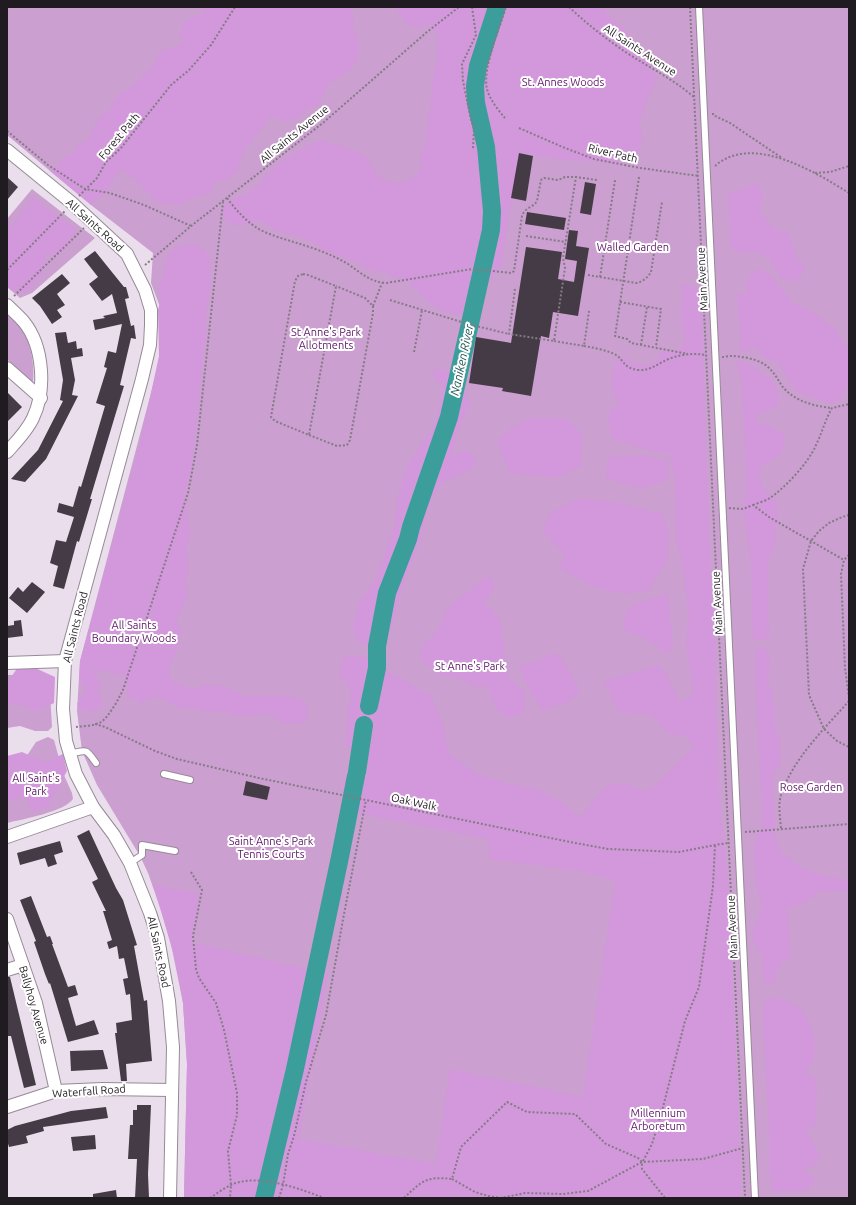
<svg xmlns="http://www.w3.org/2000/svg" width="856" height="1205" font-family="Ubuntu,sans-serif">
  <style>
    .green { fill: #cb9fd0 }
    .forest { fill: #d398db }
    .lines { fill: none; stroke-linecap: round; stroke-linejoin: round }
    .river { stroke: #3b9e9a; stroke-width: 18 }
    .building { fill: #453b46 }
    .lane-casing { stroke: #968a97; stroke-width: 8 }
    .street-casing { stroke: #968a97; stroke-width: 14 }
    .path { stroke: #847b85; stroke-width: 2; stroke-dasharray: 2 2; stroke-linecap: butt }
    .lane { stroke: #fff; stroke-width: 6 }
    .street { stroke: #fff; stroke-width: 12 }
    .labels { text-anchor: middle; stroke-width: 4; stroke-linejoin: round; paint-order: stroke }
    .street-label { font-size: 11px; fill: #201b20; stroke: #fff }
    .park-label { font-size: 11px; fill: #5d1667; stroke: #fff }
    .water-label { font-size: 12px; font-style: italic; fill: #1f5654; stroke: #fff }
  </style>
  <rect width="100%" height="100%" fill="#ebdeec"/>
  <g class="green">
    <polygon points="7,7 849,7 849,1198 184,1198 187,1064 183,1003 176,963 161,910 148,873 140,856 97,785 82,751 77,711 80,661 161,355 162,312 151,283 153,253 91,205 7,135"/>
    <polygon points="32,189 95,238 32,293 20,298 7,287 7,219"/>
    <path d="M7 316H8C29 326 35 361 33 382L31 381 7 359Z"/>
    <polygon points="7,675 46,675 50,693 52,727 48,731 35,731 20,726 7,728"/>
    <path d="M48 737 54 740 63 773 72 793 73 799C64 812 23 819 7 823V761L25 757 28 754 36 742Z"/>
  </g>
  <g class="forest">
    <path d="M204 7H350L354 21 353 29 359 41V56L352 68 341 77 328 83 322 98 318 105 308 109 297 118 287 122 271 116 244 151 238 171 228 179 215 182C207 201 204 192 189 199 186 200 184 203 181 205L159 202 149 194 136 180 123 171 116 173C110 189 105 194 91 205L50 171 59 164 65 156 73 154 79 144 86 141 91 134 92 129 102 115 110 110 113 101 123 92 134 85 138 80 154 65 160 51 183 44 180 34 184 21 194 16 202 14Z"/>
    <path d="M395 7H601L612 18 628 32 629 44 643 48 653 55 652 62 647 68 654 72 658 78 648 97 639 123 643 139 639 151 628 159 611 164 594 161H573L519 153 501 267 493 275 476 311 465 315 454 314 440 309 428 301 406 280 395 278 385 272 366 269 359 263 324 250 313 242 304 238 277 231 263 222H249L238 226 224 220C223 215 222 209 225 205 230 196 244 197 252 191 260 185 267 174 275 167 283 160 313 139 323 141 330 142 361 152 365 156 370 161 372 169 377 174 392 189 409 184 421 169L420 159 426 141 434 73 437 58 438 39 435 32 430 24 418 28 406 24Z"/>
    <polygon points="757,183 763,194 759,211 775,229 789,234 796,257 805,268 799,279 791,282 781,278 768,257 756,252 746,253 731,249 728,195"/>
    <polygon points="33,198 77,230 61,254 46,255 43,273 25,293 11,290 7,286 7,231"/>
    <path d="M192 244C198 247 203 247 207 253 215 265 208 302 206 316 206 322 206 329 206 335L192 467 185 492V505L188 515V525L191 534 186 548 188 564 186 580 187 598 179 611 177 620 180 629 179 644 174 657 170 663 169 671 171 680 184 687 199 688 204 685 212 686 223 685 245 696 268 695 300 698 307 706 308 715 304 721 294 724 282 722 270 715 264 714 238 716 225 712 205 711 197 708H185L173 705 164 699 157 697 146 699 142 704 139 702V700C120 699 130 683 123 674H115L102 669 95 673 97 678 102 684 97 688C100 696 103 700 99 708 92 712 82 713 77 704L86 691 85 687 79 681 80 661 141 439 159 356 158 310 160 302 159 284 163 276 168 255 176 247Z"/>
    <path d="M760 269 768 273 794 304 807 309 821 318 834 329 848 348 849 377 845 392 833 404 798 392 783 371 779 362 764 357 754 346 748 351H741L740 325 737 298V294L747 293C747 281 747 273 760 269Z"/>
    <path d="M683 282 701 291 709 544 716 648 715 690 718 742 719 795 730 901 741 1198H184L187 1064 183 1003 171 944 153 885 199 894 191 942 328 974 299 1139 436 1164 450 1069 583 1097 615 881 581 871 490 859 488 839 341 810 344 780 366 760 345 745 351 690 339 676 343 658 360 655 415 687 431 695 442 722 449 754 479 775 510 784 538 789 561 802 580 817 608 785 630 784C639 791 644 792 654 787L694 747 687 737 667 733 651 715 634 713H619L604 681 658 665 668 677 679 702 694 694 686 644 689 616 684 575 676 536 675 480 670 454 644 449 613 439C608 422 603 414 619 403 608 389 611 376 617 360L625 357C638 369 655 369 661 351L677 353 686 339 681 325Z"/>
    <path d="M736 360 754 366 761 374 769 377 778 392 779 404 768 411 755 415 758 423 767 424 784 435C786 452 780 459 764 463L759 473 763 488 776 501 778 514 774 545 768 562V620L770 631 765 640H753L751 557 743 509 747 487 742 381Z"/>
    <polygon points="437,369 454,372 471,403 459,427 452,455 467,450 476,459 473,468 440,484 430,503 419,543 401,591 396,615 385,641 365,644 357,642 353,627 360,600 375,581 395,524 398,496 407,466 436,423 443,388 432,373"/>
    <polygon points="529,418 567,419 582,434 581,466 558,478 510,473 497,442 506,432"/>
    <polygon points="644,455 669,461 667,480 643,488 605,479 609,457"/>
    <polygon points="579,498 618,503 663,514 669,534 667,560 649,590 626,594 593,587 560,568 564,554 542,530 551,513"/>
    <polygon points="485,577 492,578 494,589 484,602 493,611 501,623 507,675 525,692 524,713 508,718 496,709 487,686 476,687 458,677 443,676 421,661 421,648 438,629 447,609"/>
    <polygon points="668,594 673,647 667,654 644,638 624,630 625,612 636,603"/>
    <path d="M756 647 767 649 770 658 768 679 769 685 773 691 772 700 775 707V728L779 739 781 761 772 777 776 842C788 864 807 872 830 877 837 878 843 879 849 882V890L819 892 806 902 787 908 790 950 789 959C778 962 776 969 775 980L769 984 764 982 762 956 751 938 762 907 757 887 754 859 756 836 763 826 755 673Z"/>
    <polygon points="555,652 563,661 580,690 567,703 542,710 525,682 519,666 543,659"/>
    <polygon points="18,667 33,667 55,677 54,703 37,711 10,702 7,708 7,683"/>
    <polygon points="22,752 45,762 63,754 67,771 48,806 34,811 24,797 7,801 7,756"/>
    <path d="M769 998C779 999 790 1000 798 1007 812 1017 821 1053 810 1067 809 1069 805 1071 803 1073L813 1075 817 1088 816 1112 817 1123 806 1131 818 1151 819 1160 815 1166 801 1170 814 1176V1182L808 1190 773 1192 769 1171V1129L765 1057 763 1005Z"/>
  </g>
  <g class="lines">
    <g class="river">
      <polyline points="369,706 377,668 377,646 387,593 408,539 411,527 449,417 491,230 492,211 486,147 476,103 475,86 478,66 497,7"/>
      <polyline points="357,772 364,725"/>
      <polyline points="264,1198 295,1069 340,857 356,776"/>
    </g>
  </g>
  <g class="building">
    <polygon points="519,153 533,156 526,201 511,198"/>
    <polygon points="7,177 18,187 7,200"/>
    <polygon points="585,182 596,184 591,215 580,213"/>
    <polygon points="527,212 566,218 564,230 525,224"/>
    <polygon points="569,230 578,231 576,246 589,248 578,316 553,312 549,338 541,336 531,396 502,391 503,388 469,383 476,337 511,343 526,247 562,252 558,279 574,282 577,261 565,259"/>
    <polygon points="95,251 124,287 126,287 129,298 125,299 131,326 134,325 136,339 131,338 120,385 124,386 90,499 92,499 79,542 77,541 64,589 53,586 58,566 50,563 56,540 66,542 74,517 57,512 59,503 73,507 79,486 81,487 105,406 96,403 107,368 104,367 108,351 116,353 122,324 95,330 93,320 105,318 103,316 117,313 112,294 102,301 89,284 98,277 84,259"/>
    <polygon points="62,274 70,283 57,294 65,305 57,310 62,317 52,324 40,306 32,298"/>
    <polygon points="66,332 68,343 76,341 77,349 82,348 83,356 71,358 75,380 72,395 78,396 46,459 25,482 11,479 38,450 63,401 60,400 63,380 55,333"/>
    <polygon points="7,392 22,407 7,422"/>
    <polygon points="32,582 45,592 27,613 9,598 18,587 23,592"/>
    <polygon points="21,620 23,636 7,638 7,626 14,625 14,621"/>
    <polygon points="246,781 270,787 267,800 243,795"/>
    <polygon points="89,830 116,888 123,900 137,945 134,946 144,1001 147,1000 152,1061 126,1064 127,1081 121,1081 115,1033 117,1033 116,1023 132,1020 130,994 126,995 123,979 128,978 124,958 119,959 117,946 109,949 107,942 112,940 103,911 106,911 92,882 98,879 77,836"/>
    <polygon points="60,841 63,852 54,855 57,864 48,867 45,858 20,865 17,853"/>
    <polygon points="31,896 47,937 50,936 53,944 52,944 68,987 75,985 78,995 68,998 76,1026 94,1020 99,1034 68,1042 50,983 49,984 45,974 34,942 36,941 20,900"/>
    <polygon points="7,977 10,977 36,1085 24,1088 11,1036 7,1036"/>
    <polygon points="100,1050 103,1050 108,1069 71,1071 70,1051"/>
    <polygon points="137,1105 151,1105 148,1174 149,1198 135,1198 137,1159 128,1159 130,1125 133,1125 133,1110 137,1110"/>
    <polygon points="106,1107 108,1118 43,1127 44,1131 26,1136 28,1143 9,1147 7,1140 7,1130 15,1126 71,1111"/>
    <polygon points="95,1135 96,1149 73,1151 71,1137"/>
    <polygon points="116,1190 117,1198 93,1198 93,1194"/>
  </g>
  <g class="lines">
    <g class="lane-casing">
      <g id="lane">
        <polyline points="699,7 755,1198"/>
        <path d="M69 754C88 750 85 748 96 763"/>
        <polyline points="164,774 190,780"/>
        <polyline points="130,863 142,855 142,845 175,851"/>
      </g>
    </g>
    <g class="street-casing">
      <g id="street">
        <polyline points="7,150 72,203 127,254 145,290 151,310 151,325 150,345 142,379 65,661 63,709 66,741 76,774 93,807 114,835 130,863 150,913 158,938 169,1001 173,1047 170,1198"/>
        <path d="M7 305C13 311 19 316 24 322 44 347 46 391 33 418 27 431 16 442 7 452"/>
        <polyline points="7,368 41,398"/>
        <polyline points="7,663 65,661"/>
        <polyline points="7,837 93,807"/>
        <polyline points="7,919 36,1003 56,1091"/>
        <polyline points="7,970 23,965"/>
        <polyline points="7,1107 56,1091 102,1089 172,1090"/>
      </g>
    </g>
    <g class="path">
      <polyline points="472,7 476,35 462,64 463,81 471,120 474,128 473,149"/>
      <path d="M569 7C587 24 606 39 627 53 650 68 673 79 694 97"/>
      <polyline points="690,7 745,1198"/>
      <polyline points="713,113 713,115 730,123 782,158"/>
      <path d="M505 118C498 110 490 100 487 89 482 69 500 27 506 7"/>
      <polyline points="519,128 565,148 594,159 640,168 699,176"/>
      <polyline points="7,131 48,165 85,189 110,193 144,205 191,226"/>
      <path d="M715 166C752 133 815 172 849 193"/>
      <polyline points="815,173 830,172 849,166"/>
      <polyline points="639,177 615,336 627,339 631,343 688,354"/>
      <polyline points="79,196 97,178 106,162 121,148 171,85 189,70 211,45 235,7"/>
      <path d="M227 198C236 210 245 220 257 228 269 235 284 239 297 243 314 248 333 255 348 264 361 273 370 282 386 283L472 269 512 273 514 271 522 216C525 207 533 208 537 201L541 180 544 178 558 180 565 177H576"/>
      <polyline points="526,236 566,242"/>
      <polyline points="145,265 191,226 324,122 427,32 459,7"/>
      <polyline points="7,270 65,211"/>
      <polygon points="303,274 308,275 336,286 309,435 275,421 271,417 295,281 298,276"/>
      <path d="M588 275 636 283C643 282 648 277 651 272L662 202"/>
      <polyline points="600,277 615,180"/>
      <polyline points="515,289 509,334 554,341 565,268 563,258 576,177 597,180"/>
      <polyline points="14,296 84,228"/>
      <polyline points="390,300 468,324 509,334"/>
      <polyline points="620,302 661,309 656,347"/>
      <polyline points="373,306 382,283"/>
      <polyline points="554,341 584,346 589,311"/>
      <polyline points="641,345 647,307"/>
      <path d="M584 346C591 347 610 351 616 355 625 361 623 368 638 370 651 371 658 363 669 359 681 354 693 353 706 355"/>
      <polyline points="414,352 422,310"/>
      <path d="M722 357C725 357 728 356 731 356 741 356 756 359 764 364 772 369 777 378 782 386 794 401 813 406 832 408"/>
      <polyline points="309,435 337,446 347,445 350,440 373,313 373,306 365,298 336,286"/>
      <path d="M753 505C758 503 765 501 770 498 786 487 809 462 816 445 822 433 825 420 832 408L849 404"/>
      <polyline points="729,508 743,509 753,505 769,517 844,560"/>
      <polyline points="849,515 842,517 829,523 819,531 811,541 803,569 809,695 824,729 837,741 849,747"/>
      <polyline points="849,555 844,560 841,574 845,668 849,698"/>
      <polyline points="95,724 105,727 155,751 177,759 259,778 570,842 608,849 679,852 715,845 728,843"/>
      <path d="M76 727C84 726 94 726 101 722 109 717 119 698 123 690L188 493 193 467 197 445 223 202"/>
      <path d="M781 828C780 817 778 805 781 795 792 760 825 728 849 701"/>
      <polyline points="745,832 849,824"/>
      <polyline points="191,872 202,890 193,936 196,969 199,978 216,1003 224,1030 237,1093 237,1115 228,1151 231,1185 230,1198"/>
      <polyline points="643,1161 652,1144 662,1111 685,1021 699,987 713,886 715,845"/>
      <polyline points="452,1179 475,1192 488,1196 501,1198 525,1193 564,1194 588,1191 642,1162 703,1159 743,1148"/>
      <path d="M210 1198C219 1192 229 1184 240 1182 265 1176 301 1189 324 1198"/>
      <polyline points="279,1198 283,1185 288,1154 294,1136 306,1082 326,1015 344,914 366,800"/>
      <path d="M404 1198C422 1181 426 1176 452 1179L461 1147 507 1102 527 1112 575 1114 606 1144 638 1158 642 1162V1169L665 1198"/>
    </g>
    <use href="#lane" class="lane"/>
    <use href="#street" class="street"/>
  </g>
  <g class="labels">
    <g class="street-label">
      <text transform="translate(640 50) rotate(33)" y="4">All Saints Avenue</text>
      <text transform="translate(294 134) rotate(-39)" y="4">All Saints Avenue</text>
      <text transform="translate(119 136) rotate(-50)" y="4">Forest Path</text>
      <text transform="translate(613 153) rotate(13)" y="4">River Path</text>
      <text transform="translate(95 225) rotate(42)" y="4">All Saints Road</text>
      <text transform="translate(702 279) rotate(-93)" y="4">Main Avenue</text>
      <text transform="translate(717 603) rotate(-93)" y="4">Main Avenue</text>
      <text transform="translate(75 627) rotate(-76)" y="4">All Saints Road</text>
      <text transform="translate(414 802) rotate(12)" y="4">Oak Walk</text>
      <text transform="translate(732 927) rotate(-93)" y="4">Main Avenue</text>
      <text transform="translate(159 952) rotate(78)" y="4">All Saints Road</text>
      <text transform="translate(34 1005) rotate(74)" y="4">Ballyhoy Avenue</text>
      <text transform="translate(89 1091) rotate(-4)" y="4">Waterfall Road</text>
    </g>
    <g class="park-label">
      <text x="563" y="86">St. Annes Woods</text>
      <text x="633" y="251">Walled Garden</text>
      <text x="326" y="336">St Anne's Park<tspan x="326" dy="13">Allotments</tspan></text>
      <text x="134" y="629">All Saints<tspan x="134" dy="13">Boundary Woods</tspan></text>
      <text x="470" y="670">St Anne's Park</text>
      <text x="36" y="782">All Saint's<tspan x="36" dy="13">Park</tspan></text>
      <text x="811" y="791">Rose Garden</text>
      <text x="271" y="845">Saint Anne's Park<tspan x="271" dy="13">Tennis Courts</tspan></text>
      <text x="658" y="1117">Millennium<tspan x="658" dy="13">Arboretum</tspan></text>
    </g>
    <g class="water-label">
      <text transform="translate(462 360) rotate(-78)" y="4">Naniken River</text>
    </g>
  </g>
  <rect width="856" height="1205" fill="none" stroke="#201b20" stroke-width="16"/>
</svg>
